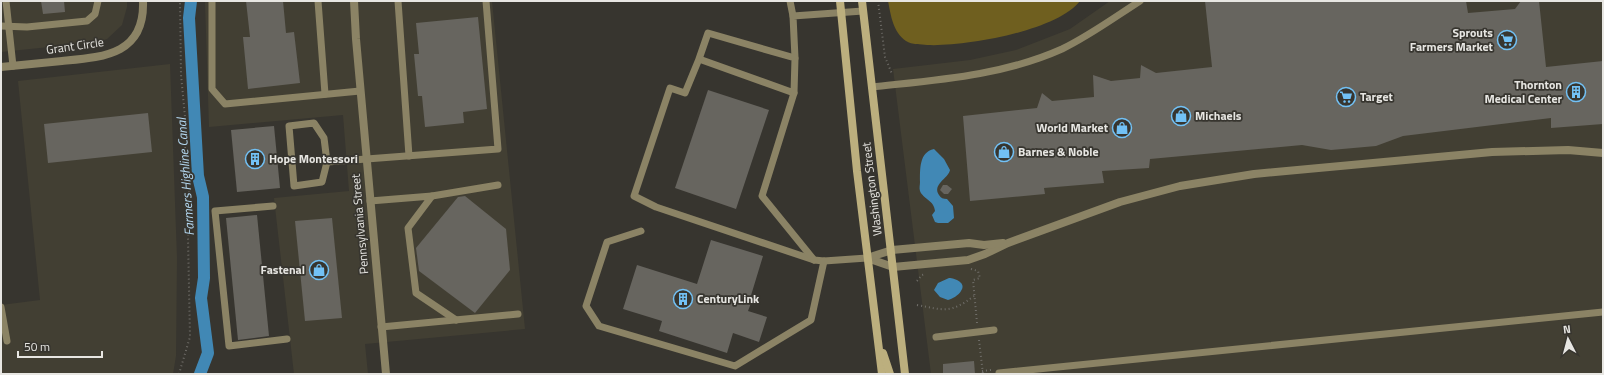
<svg xmlns="http://www.w3.org/2000/svg" width="1604" height="375" font-family="'Titillium Web',sans-serif">
  <style>
    .built { fill: #423f33 }
    .green { fill: #6f5f1f }
    .water { fill: #4188b5 }
    .lines { fill: none; stroke-linecap: round; stroke-linejoin: round }
    .canal { stroke: #4188b5; stroke-width: 12 }
    .building { fill: #67655f }
    .path { stroke: #6f6d68; stroke-width: 2; stroke-dasharray: 1 3; stroke-linecap: butt }
    .lane { stroke: #8b8365; stroke-width: 7 }
    .street { stroke: #8b8365; stroke-width: 8 }
    .secondary { stroke: #bcaf7e; stroke-width: 8 }
    .labels { text-anchor: middle; stroke-width: 3.5; stroke-linejoin: round; paint-order: stroke }
    .poi-label { font-size: 12px; font-weight: bold; fill: #e7e6e2; stroke: #37352f; text-anchor: start }
    .street-label { font-size: 12px; fill: #e7e6e2; stroke: #37352f }
    .water-label { font-size: 13px; font-style: italic; fill: #b5d9f2; stroke: #37352f }
  </style>
  <rect width="100%" height="100%" fill="#37352f"/>
  <g class="built">
    <polygon points="1,1 127,1 127,7 122,25 107,39 97,42 1,52"/>
    <polygon points="205,1 492,1 525,329 365,344 368,374 294,374 274,198 349,191 343,115 209,127"/>
    <polygon points="1110,1 1603,1 1603,374 931,374 893,69 970,60 1016,50 1070,29"/>
    <polygon points="170,64 177,258 176,356 173,374 1,374 1,305 40,300 18,81"/>
  </g>
  <path class="green" d="M888 1H1080C1057 31 964 47 927 45 921 44 912 45 906 41 893 32 891 16 888 1Z"/>
  <g class="water">
    <path d="M934 149 944 159 950 170C948 179 932 184 939 195 941 198 943 199 947 199L953 206 954 218 948 223H938L935 222 932 215 935 211C934 200 923 199 920 191 919 188 920 185 920 182 920 170 919 152 934 149Z"/>
    <path d="M949 278C955 278 967 283 961 291 959 295 952 299 948 300L940 297 934 290 938 283Z"/>
  </g>
  <g class="lines">
    <polyline class="canal" points="191,1 189,18 198,176 203,197 204,278 201,298 208,353 200,374"/>
  </g>
  <g class="building">
    <polygon points="41,1 64,1 65,12 43,14"/>
    <polygon points="246,1 283,1 286,33 294,32 300,83 248,89 243,37 250,37"/>
    <polygon points="1205,1 1466,1 1468,13 1515,9 1521,1 1539,1 1546,67 1603,61 1603,124 1551,128 1551,118 1403,136 1376,146 1331,150 1302,145 1150,159 1149,168 1102,171 1104,183 1044,188 1045,194 970,201 963,116 1037,108 1042,93 1052,101 1094,97 1093,75 1111,81 1140,78 1141,65 1156,73 1212,67"/>
    <polygon points="478,17 487,109 463,112 464,123 425,127 422,96 418,96 414,54 419,54 416,23"/>
    <polygon points="708,90 769,110 736,209 675,188"/>
    <polygon points="148,113 152,152 48,163 44,124"/>
    <polygon points="274,126 280,188 237,192 231,130"/>
    <polygon points="943,185 947,185 952,189 948,194 944,194 940,190"/>
    <polygon points="465,196 506,229 510,270 475,313 419,271 416,248 458,197"/>
    <polygon points="257,215 269,336 238,340 226,218"/>
    <polygon points="332,218 342,318 305,321 295,221"/>
    <polygon points="711,240 763,256 749,302 751,303 748,311 767,317 759,342 733,333 727,353 659,331 662,321 623,309 637,265 697,284"/>
    <polygon points="974,361 975,374 943,374 943,364"/>
  </g>
  <g class="lines">
    <g class="path">
      <polyline points="878,1 885,57 892,74"/>
      <polyline points="971,269 978,271 980,278 973,280 977,323"/>
      <polyline points="917,281 922,275 925,274"/>
      <path d="M917 305C944 310 950 314 974 296"/>
      <polyline points="979,340 983,374"/>
      <polyline points="982,371 991,370"/>
      <polyline points="179,374 190,337 188,238 190,214 190,197 185,160 185,117 181,75 180,1"/>
    </g>
    <g class="lane">
      <polyline points="6,1 13,66"/>
      <polyline points="212,1 212,89 225,104 360,91"/>
      <polyline points="318,1 325,94"/>
      <polyline points="398,1 409,156"/>
      <polyline points="790,1 793,16"/>
      <polyline points="1,26 27,27 87,21 95,14 98,1"/>
      <polyline points="795,58 793,16 863,11"/>
      <polyline points="699,59 708,33 795,58 794,93 699,59 685,93 670,88 634,196 656,207 814,260 824,261 867,258"/>
      <path d="M872 87C936 80 1002 76 1062 49 1089 36 1115 17 1140 1"/>
      <polyline points="794,93 762,196 814,260"/>
      <polygon points="314,123 324,138 327,162 322,182 294,186 289,126"/>
      <polyline points="327,162 498,149 486,1"/>
      <polyline points="432,196 498,185"/>
      <polyline points="370,201 432,196 408,228 416,293 456,320"/>
      <polyline points="273,206 215,211 229,346 287,339"/>
      <polyline points="641,231 607,242 586,306 599,326 735,366 811,320 824,261"/>
      <polyline points="1,307 7,341"/>
      <polyline points="381,327 518,314"/>
      <polyline points="936,337 994,330"/>
      <polyline points="999,373 1603,312"/>
    </g>
    <g class="street">
      <polyline points="354,1 356,39 386,374"/>
      <path d="M1 67C21 65 42 63 62 61 103 57 145 55 143 1"/>
      <polyline points="867,258 893,267 968,260 985,254 1008,243 1120,202 1180,186 1254,174 1492,152 1568,150 1603,153"/>
      <polyline points="867,258 892,250 969,243 984,245 1003,243"/>
    </g>
    <g class="secondary">
      <polyline points="840,1 857,171 882,374"/>
      <polyline points="862,1 905,374"/>
      <polyline points="883,353 890,374"/>
    </g>
  </g>
  <defs>
    <g id="supermarket-ring" transform="scale(1)"><circle r="9.5" fill="#37352f" stroke="#72c1f5" stroke-width="1.5"/><path d="M-6-5.5h2.5l.6 2H6L4.5 2H-2.5L-4.4-4H-6ZM-1.5 3.2a1.3 1.3 0 1 0 .1 0ZM3 3.2a1.3 1.3 0 1 0 .1 0Z" fill="#72c1f5"/></g>
    <g id="building-ring" transform="scale(1)"><circle r="9.5" fill="#37352f" stroke="#72c1f5" stroke-width="1.5"/><path d="M-4-6H4V6H1V3H-1V6H-4ZM-2.5-4.3h1.7v1.8h-1.7ZM.8-4.3h1.7v1.8H.8ZM-2.5-1h1.7V.8h-1.7ZM.8-1h1.7V.8H.8Z" fill="#72c1f5"/></g>
    <g id="shop-ring" transform="scale(1)"><circle r="9.5" fill="#37352f" stroke="#72c1f5" stroke-width="1.5"/><path d="M-5-2.5h2.3a2.7 3.5 0 0 1 5.4 0H5L5.5 6h-11ZM-1.5-2.5h3a1.5 2.3 0 0 0-3 0Z" fill="#72c1f5"/></g>
  </defs>
  <g fill-rule="evenodd">
    <use href="#supermarket-ring" x="1507" y="40"/>
    <use href="#building-ring" x="1576" y="92"/>
    <use href="#supermarket-ring" x="1346" y="97"/>
    <use href="#shop-ring" x="1181" y="116"/>
    <use href="#shop-ring" x="1122" y="128"/>
    <use href="#shop-ring" x="1004" y="152"/>
    <use href="#building-ring" x="255" y="159"/>
    <use href="#shop-ring" x="319" y="270"/>
    <use href="#building-ring" x="683" y="299"/>
  </g>
  <g class="labels">
    <g class="poi-label">
      <text x="1493" y="37" text-anchor="end">Sprouts<tspan x="1493" dy="14">Farmers Market</tspan></text>
      <text x="1562" y="89" text-anchor="end">Thornton<tspan x="1562" dy="14">Medical Center</tspan></text>
      <text x="1360" y="101">Target</text>
      <text x="1195" y="120">Michaels</text>
      <text x="1108" y="132" text-anchor="end">World Market</text>
      <text x="1018" y="156">Barnes &amp; Noble</text>
      <text x="269" y="163">Hope Montessori</text>
      <text x="305" y="274" text-anchor="end">Fastenal</text>
      <text x="697" y="303">CenturyLink</text>
    </g>
    <g class="street-label">
      <text transform="translate(75 46) rotate(-8)" y="4">Grant Circle</text>
      <text transform="translate(872 189) rotate(-97)" y="4">Washington Street</text>
      <text transform="translate(360 224) rotate(-95)" y="4">Pennsylvania Street</text>
    </g>
    <g class="water-label">
      <text transform="translate(185 177) rotate(-94)" y="5">Farmers Highline Canal</text>
    </g>
  </g>
  <rect width="1604" height="375" fill="none" stroke="#e7e6e2" stroke-width="4"/>
  <g transform="translate(1568 339) rotate(354)" stroke="#37352f" stroke-width="3" paint-order="stroke">
  <path d="M0-3L7 15L0 10L-7 15Z" fill="#e7e6e2"/>
  <text y="-6" font-size="11" font-weight="bold" text-anchor="middle" fill="#e7e6e2">N</text>
  </g>
  <path d="M18 351v6h84v-6" fill="none" stroke="#e7e6e2" stroke-width="2"/>
  <text x="24" y="351" font-size="12" fill="#e7e6e2" stroke="#37352f" stroke-width="3" paint-order="stroke">50 m</text>
</svg>
